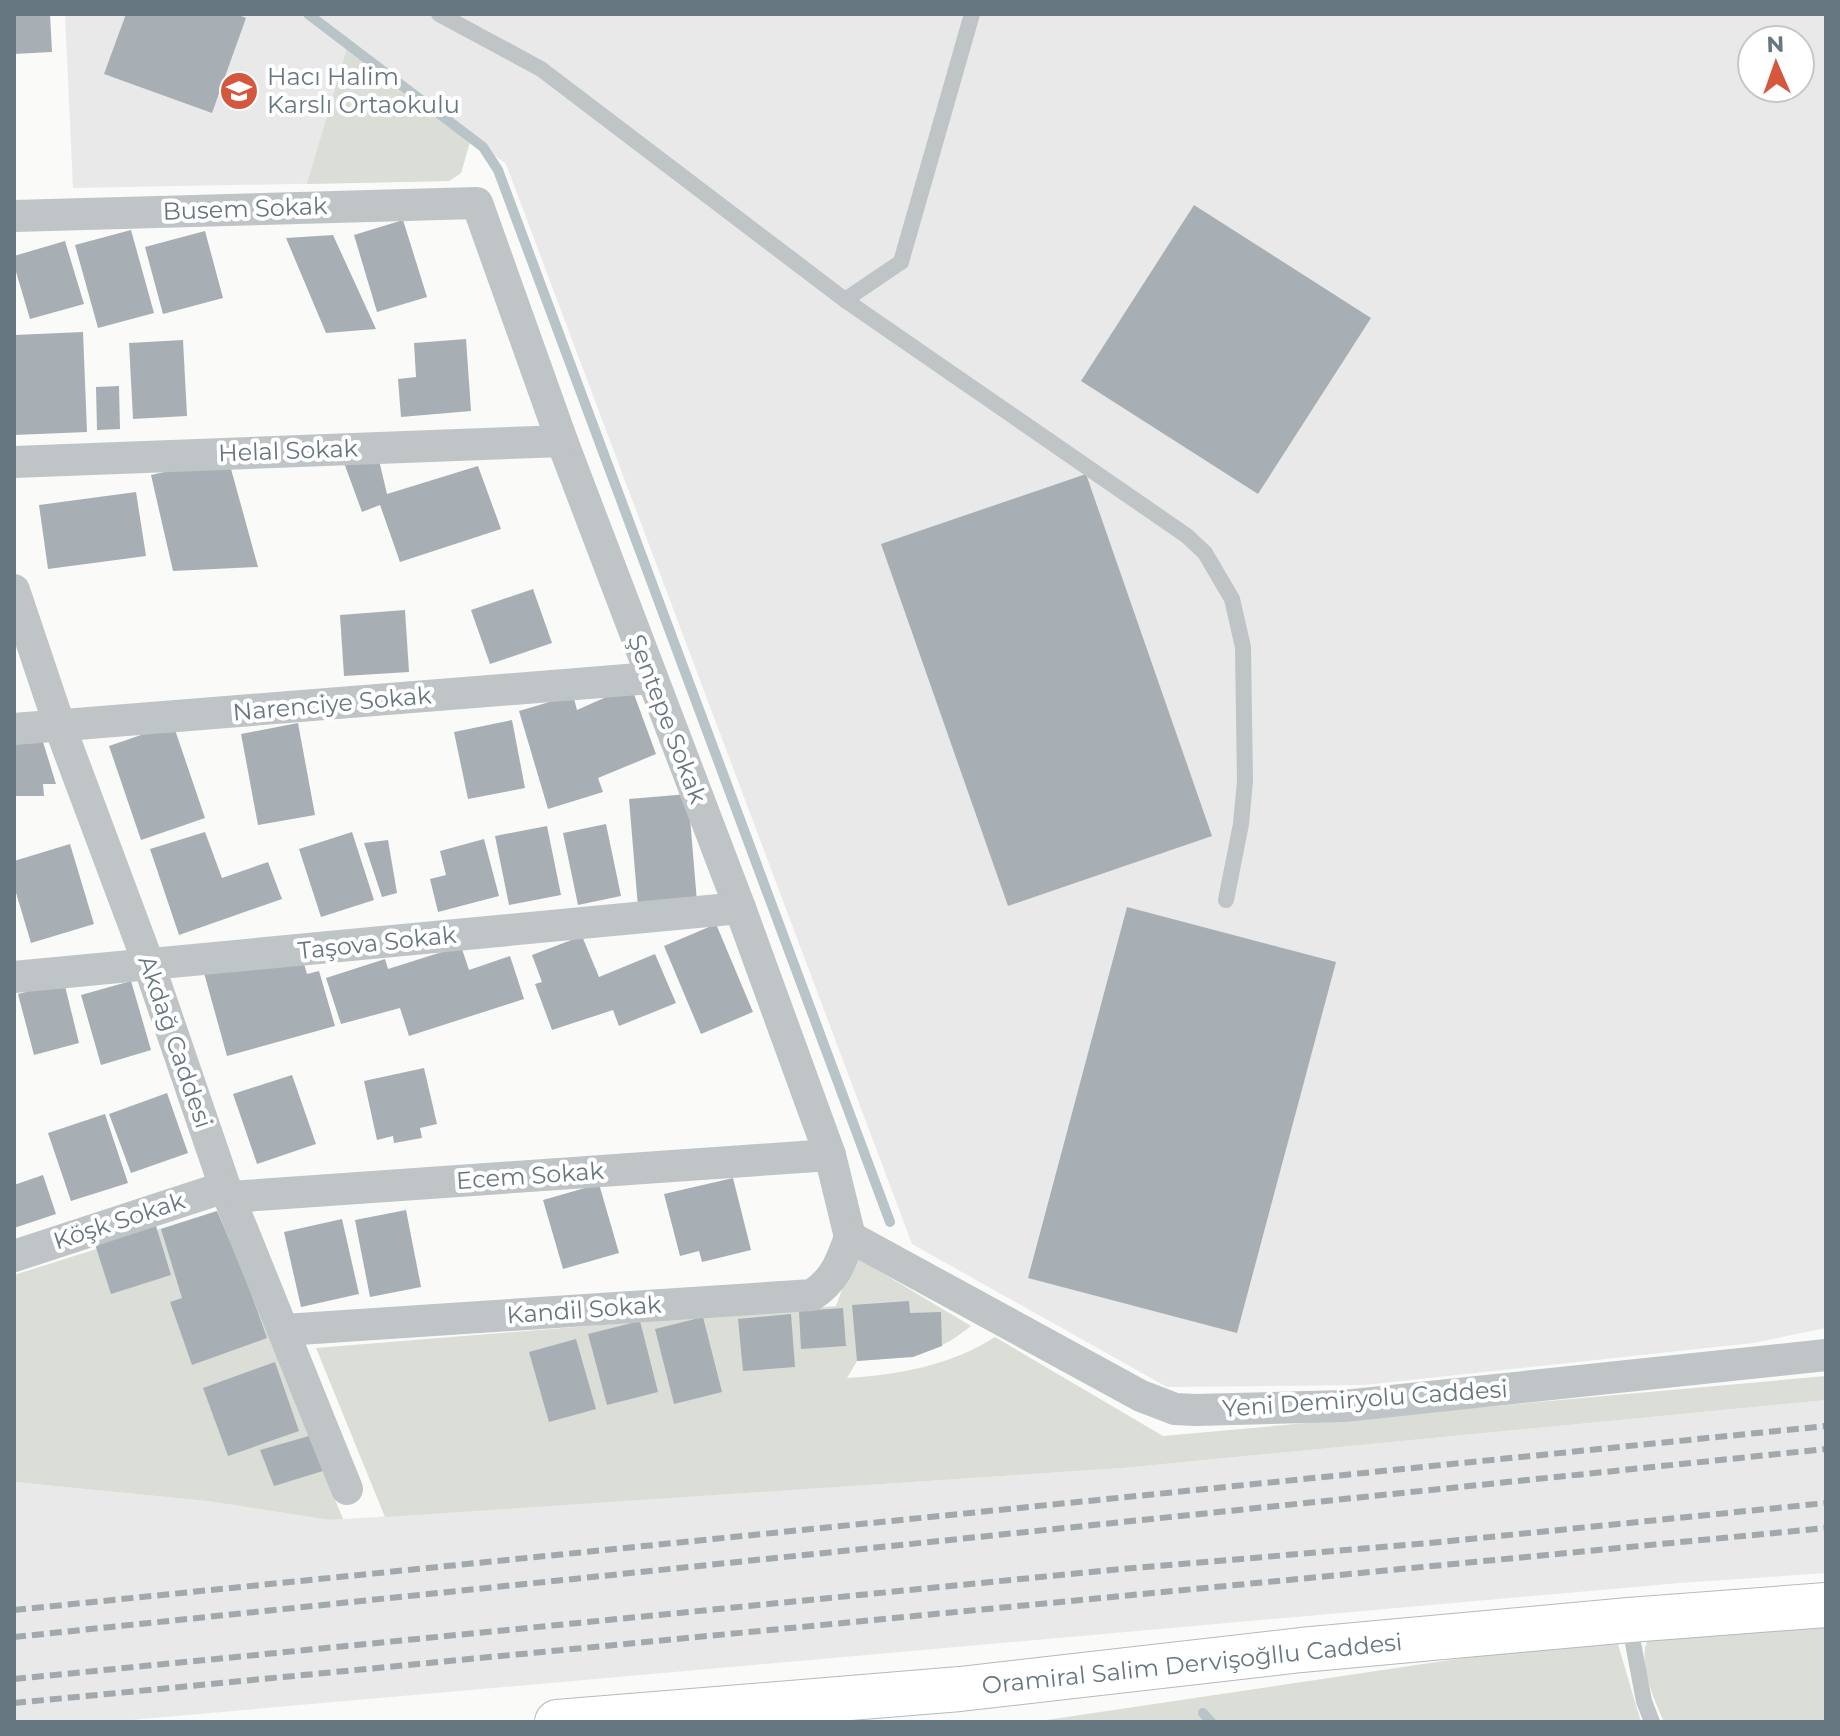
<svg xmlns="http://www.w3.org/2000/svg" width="1840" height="1736" font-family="Montserrat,sans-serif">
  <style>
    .built { fill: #e8e9e8; fill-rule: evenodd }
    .green { fill: #daded7 }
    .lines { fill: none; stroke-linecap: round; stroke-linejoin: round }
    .stream { stroke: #b8c4c7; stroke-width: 10 }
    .building { fill: #a7afb4 }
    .secondary-casing { stroke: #b4babe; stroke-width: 46 }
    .lane { stroke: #bfc4c7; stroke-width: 16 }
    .street { stroke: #bfc4c7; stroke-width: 32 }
    .secondary { stroke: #fff; stroke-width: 44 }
    .rail { stroke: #a2a9ad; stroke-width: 6; stroke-dasharray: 12 6; stroke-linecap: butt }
    .labels { text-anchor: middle; stroke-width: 8; stroke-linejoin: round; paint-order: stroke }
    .poi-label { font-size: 24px; fill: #677780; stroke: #fff; text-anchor: start }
    .street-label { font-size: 24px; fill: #677780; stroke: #fff }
  </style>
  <rect width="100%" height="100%" fill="#fafaf8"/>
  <g class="built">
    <path d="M65 14H1826V1328L1753 1343 1364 1385 1167 1387 912 1244 506 164 471 138 461 173 449 181 73 188ZM1752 40H1800V88H1752Z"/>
    <polygon points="1826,1400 1826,1573 1680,1583 108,1722 14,1722 14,1482 207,1501 330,1520 1123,1468"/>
  </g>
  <g class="green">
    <polygon points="348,45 471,138 461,173 449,181 307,184"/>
    <polygon points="217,1211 343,1519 330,1520 207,1501 14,1482 14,1275"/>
    <path d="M854 1256 971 1326C932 1358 905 1357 857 1361L847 1378C898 1375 952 1365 995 1337L1163 1436 1826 1376V1400L1123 1468 385 1517 316 1348 836 1306Z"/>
    <path d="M1826 1623V1722H1664C1654 1700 1635 1657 1650 1636Z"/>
    <polygon points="1605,1637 1617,1641 1641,1722 1033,1722"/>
  </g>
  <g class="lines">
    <g class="stream">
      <polyline points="308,14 483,147 498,170 890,1222"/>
      <polyline points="1203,1713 1211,1722"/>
    </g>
  </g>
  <g class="building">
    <polygon points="14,14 50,14 52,52 14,54"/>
    <polygon points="126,14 236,14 246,18 212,113 104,74"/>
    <polygon points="1194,205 1371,318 1258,494 1081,381"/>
    <polygon points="403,220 427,297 377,312 354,235"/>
    <polygon points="131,230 154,313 98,328 75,245"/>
    <polygon points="205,231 223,298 163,314 145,247"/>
    <polygon points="333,235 376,329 326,333 286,238"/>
    <polygon points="65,241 84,304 30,319 14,265 14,256"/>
    <polygon points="83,332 87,432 14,435 14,335"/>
    <polygon points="466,339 471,411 401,417 398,379 416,377 414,343"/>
    <polygon points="183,340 187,416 133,419 129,343"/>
    <polygon points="119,386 120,429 97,430 96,387"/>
    <polygon points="378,456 387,494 478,466 501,529 400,562 380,505 362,512 343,460"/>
    <polygon points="228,458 258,567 173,571 151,475"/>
    <polygon points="1086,474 1212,836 1008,906 881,544"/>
    <polygon points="136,492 146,556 48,569 39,505"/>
    <polygon points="533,589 552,643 490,664 471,610"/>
    <polygon points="405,610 409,672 344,676 340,615"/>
    <polygon points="631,686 656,754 598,778 603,792 548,809 519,711 573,695 577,710"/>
    <polygon points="512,720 525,788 468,799 454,732"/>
    <polygon points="298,723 315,815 258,825 241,734"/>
    <polygon points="173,724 205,818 141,840 109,746"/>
    <polygon points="43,742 56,784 43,784 44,796 14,796 14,743"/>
    <polygon points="688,794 697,902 638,907 629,799"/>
    <polygon points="606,824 621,896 578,905 563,833"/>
    <polygon points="547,826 561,895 509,905 495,836"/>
    <polygon points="205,832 222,878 268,862 282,899 179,935 150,849"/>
    <polygon points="352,832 374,900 321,917 299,849"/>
    <polygon points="484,839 499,896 438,912 430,879 446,875 440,851"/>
    <polygon points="388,840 397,893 382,897 364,843"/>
    <polygon points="70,844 94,924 31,943 14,886 14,861"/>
    <polygon points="1127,907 1336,962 1237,1333 1028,1278"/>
    <polygon points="716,924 753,1012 701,1034 664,946"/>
    <polygon points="582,936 599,977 655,954 676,1003 619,1026 613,1010 552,1030 535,984 542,982 532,955"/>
    <polygon points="461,946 469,970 510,956 524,999 409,1036 400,1008 341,1024 326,978 385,959 388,969"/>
    <polygon points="302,957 307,974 319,971 335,1026 227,1056 204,973"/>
    <polygon points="131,981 151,1050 101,1065 81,995"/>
    <polygon points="64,982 79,1043 34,1055 18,994"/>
    <polygon points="424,1068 437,1124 420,1128 422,1138 394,1143 393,1136 377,1140 364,1081"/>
    <polygon points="292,1075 316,1144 257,1164 233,1094"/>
    <polygon points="167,1093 188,1153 131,1173 109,1114"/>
    <polygon points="105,1114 128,1183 71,1201 48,1133"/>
    <polygon points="43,1175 56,1214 14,1228 14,1185"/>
    <polygon points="733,1178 751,1250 702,1262 699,1251 680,1256 664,1194"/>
    <polygon points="599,1184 619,1253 563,1269 543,1200"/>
    <polygon points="406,1210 421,1287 370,1297 355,1220"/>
    <polygon points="217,1211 245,1276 267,1338 192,1365 170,1302 182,1298 161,1229"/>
    <polygon points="153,1216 171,1275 111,1294 92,1235"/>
    <polygon points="342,1219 359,1294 301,1307 284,1232"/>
    <polygon points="909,1301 910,1313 941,1312 942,1346 913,1357 857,1361 852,1305"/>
    <polygon points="843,1308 846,1346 801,1349 799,1311"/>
    <polygon points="791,1314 795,1367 743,1371 738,1319"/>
    <polygon points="703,1317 722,1392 674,1404 655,1329"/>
    <polygon points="640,1321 658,1392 607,1405 588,1334"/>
    <polygon points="576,1339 596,1409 549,1422 529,1352"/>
    <polygon points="275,1362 299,1431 228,1456 203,1388"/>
    <polygon points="309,1436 323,1471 274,1486 260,1450"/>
  </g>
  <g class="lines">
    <g class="secondary-casing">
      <polyline id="secondary" points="557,1722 960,1689 1301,1650 1629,1620 1826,1605"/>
    </g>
    <g class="lane">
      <polyline points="439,14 541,69 845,300 1187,536 1205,553 1232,599 1243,647 1245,781 1241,824 1226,900"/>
      <polyline points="845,300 901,262 972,14"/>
      <polyline points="1629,1622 1644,1701 1652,1722"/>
    </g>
    <g class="street">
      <polyline points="14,216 477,203 562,441 740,908 830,1155 850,1237"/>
      <polyline points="14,462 562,441"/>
      <polyline points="14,590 60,727 149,965 225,1187 347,1489"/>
      <polyline points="14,729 651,678"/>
      <polyline points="14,977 740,908"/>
      <polyline points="230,1197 830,1155"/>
      <polyline points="850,1237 1141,1396 1175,1409 1196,1410 1344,1406 1826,1355"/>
      <polyline points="14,1256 225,1187"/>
      <path d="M284 1330 812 1295C835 1280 841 1262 850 1237"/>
    </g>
    <use href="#secondary" class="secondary"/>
    <g class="rail">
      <polyline points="14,1610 1826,1426"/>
      <polyline points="14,1637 1826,1449"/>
      <polyline points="14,1679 1111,1570 1440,1542 1826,1503"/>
      <polyline points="14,1703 1826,1528"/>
    </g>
  </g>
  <defs>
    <g id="school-disc" transform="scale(2)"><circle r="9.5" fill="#d4573e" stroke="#fff"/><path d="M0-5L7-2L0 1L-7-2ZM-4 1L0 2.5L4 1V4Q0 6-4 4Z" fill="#fff"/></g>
  </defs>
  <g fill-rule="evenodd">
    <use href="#school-disc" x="239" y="91"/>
  </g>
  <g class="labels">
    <g class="poi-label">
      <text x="267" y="85">Hacı Halim<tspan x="267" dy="28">Karslı Ortaokulu</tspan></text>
    </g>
    <g class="street-label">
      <text transform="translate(245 209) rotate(-2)" y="8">Busem Sokak</text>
      <text transform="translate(288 451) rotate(-2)" y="8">Helal Sokak</text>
      <text transform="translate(332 704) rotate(-5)" y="8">Narenciye Sokak</text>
      <text transform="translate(667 719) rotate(69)" y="8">Şentepe Sokak</text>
      <text transform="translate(377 943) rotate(-6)" y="8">Taşova Sokak</text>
      <text transform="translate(175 1042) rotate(71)" y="8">Akdağ Caddesi</text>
      <text transform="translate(530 1176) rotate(-4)" y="8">Ecem Sokak</text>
      <text transform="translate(119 1221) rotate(-18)" y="8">Köşk Sokak</text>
      <text transform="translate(584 1310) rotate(-4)" y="8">Kandil Sokak</text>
      <text transform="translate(1365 1399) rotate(-4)" y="8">Yeni Demiryolu Caddesi</text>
      <text transform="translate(1192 1664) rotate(-6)" y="8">Oramiral Salim Dervişoğllu Caddesi</text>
    </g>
  </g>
  <rect width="1840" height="1736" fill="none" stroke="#677780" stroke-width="32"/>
  <g transform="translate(1776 64) rotate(358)"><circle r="38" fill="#ffffff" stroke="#c2c9cc" stroke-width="2"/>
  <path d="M0-6L14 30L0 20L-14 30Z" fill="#d4573e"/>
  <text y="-12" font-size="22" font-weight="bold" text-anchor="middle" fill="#677780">N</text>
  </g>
</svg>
